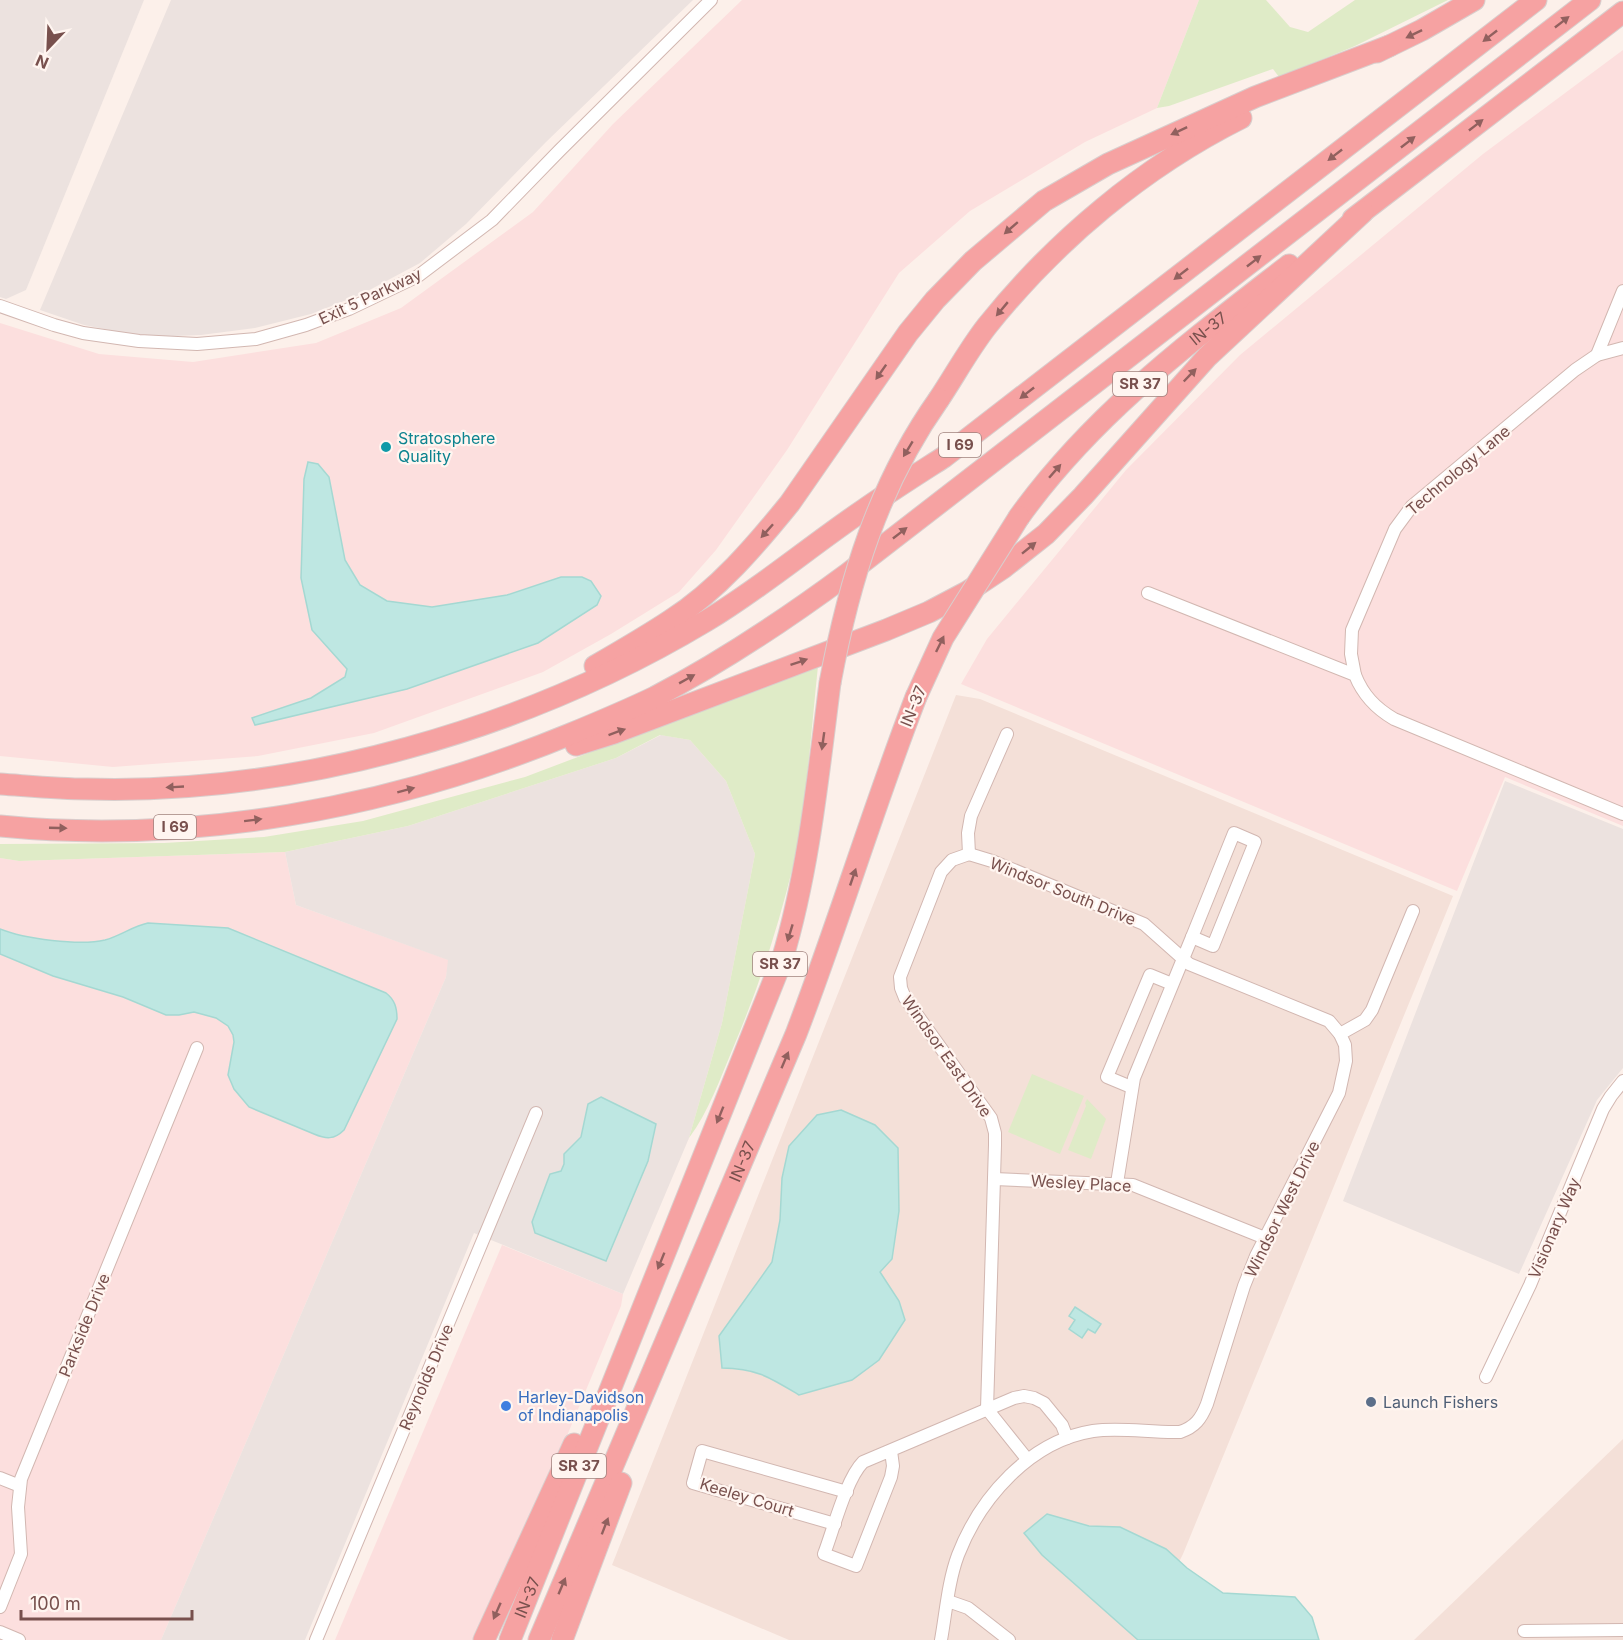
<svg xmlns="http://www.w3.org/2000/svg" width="1623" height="1640" font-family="Inter,sans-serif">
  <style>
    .residential { fill: #f4e0d8 }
    .commercial { fill: #fcdfde }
    .industrial { fill: #ece2df }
    .green { fill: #dfebc7 }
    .water { fill: #bee7e2; stroke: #a4d8d2; stroke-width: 1.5 }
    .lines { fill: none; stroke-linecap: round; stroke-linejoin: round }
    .minor-casing { stroke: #d2b7b1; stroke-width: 14 }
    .motorway-casing { stroke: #d9cecd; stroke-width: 23 }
    .minor { stroke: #fff; stroke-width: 12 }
    .motorway { stroke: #f6a2a2; stroke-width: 21 }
    .motorway-bridge-casing { stroke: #d9cecd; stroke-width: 23; stroke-linecap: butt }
    .motorway-bridge { stroke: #f6a2a2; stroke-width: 21 }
    .oneway { fill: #91605e }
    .culture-dot { fill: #0f9aa8; stroke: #fff5f0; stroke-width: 2 }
    .service-dot { fill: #5c6f8a; stroke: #fff5f0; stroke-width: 2 }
    .shop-dot { fill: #3f7fe0; stroke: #fff5f0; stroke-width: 2 }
    .labels { text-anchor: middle; stroke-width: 4.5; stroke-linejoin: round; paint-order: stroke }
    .shield { fill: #fff5f0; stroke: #a0827e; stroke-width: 1.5 }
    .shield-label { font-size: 15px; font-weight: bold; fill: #78504d }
    .street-label { font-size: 16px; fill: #78504d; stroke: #fff5f0 }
    .culture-label { font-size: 16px; fill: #0d838f; stroke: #fff5f0; text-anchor: start }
    .shop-label { font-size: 16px; fill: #366cbe; stroke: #fff5f0; text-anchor: start }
    .service-label { font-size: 16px; fill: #4e5e75; stroke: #fff5f0; text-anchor: start }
  </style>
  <rect width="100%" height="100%" fill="#fcf0ea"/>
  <g class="residential">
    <polygon points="956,695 980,699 1453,896 1183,1554 1166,1588 1192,1640 789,1640 612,1565"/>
    <polygon points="1623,1439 1623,1640 1414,1640"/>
  </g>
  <g class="commercial">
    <polygon points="742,0 1199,0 1157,108 1085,142 970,211 899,273 787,450 716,550 679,592 611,634 543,672 374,733 258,756 113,767 0,756 0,323 99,354 193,362 316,343 401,308 533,212 613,124"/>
    <polygon points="1623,50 1623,826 1505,777 1457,891 961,684 987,639 1126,470 1240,355 1483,154"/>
    <polygon points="285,852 296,905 449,960 446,977 161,1640 0,1640 0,858 19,861"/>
    <polygon points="502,1245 623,1294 621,1306 482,1640 335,1640"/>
  </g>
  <g class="industrial">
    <polygon points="0,0 144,0 26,290 6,299 0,297"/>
    <polygon points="171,0 693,0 546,142 466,224 420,263 362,294 311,314 255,328 201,335 145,337 84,325 40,310"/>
    <polygon points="661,735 690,740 726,781 755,854 722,1023 689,1138 623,1294 474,1233 305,1640 161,1640 446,977 448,960 296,905 285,852 408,826 616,758"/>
    <polygon points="1505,781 1623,829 1623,1068 1597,1100 1519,1274 1343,1201"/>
  </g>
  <g class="green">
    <polygon points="1199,0 1266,0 1290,27 1308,32 1355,0 1448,0 1355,46 1279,77 1273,69 1169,106 1157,108"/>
    <path d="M818 666C811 732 807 800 793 866 778 928 758 989 733 1048 720 1079 709 1111 689 1138L722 1023 755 854 726 781 690 740 660 735 616 758 408 826 285 852 19 861 0 858V844L164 843 264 837 363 821 525 777Z"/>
    <polygon points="1032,1074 1084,1096 1060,1154 1008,1132"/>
    <polygon points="1087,1099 1106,1119 1091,1159 1068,1150 1086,1106 1085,1103"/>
  </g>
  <g class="water">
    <polygon points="308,462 318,464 329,477 345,560 360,585 387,601 432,607 507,595 561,577 582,577 591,581 601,596 597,605 538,643 407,689 255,725 252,718 311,698 345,677 347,669 312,630 301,578 304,479"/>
    <path d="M148 923 228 928 386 993C395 1000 397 1008 397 1019L344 1130C334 1140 326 1139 314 1134L249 1107 234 1089 228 1075 234 1042 233 1035 228 1026 216 1018 194 1012 179 1015H166L123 997 53 976 0 954V929C24 939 80 946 105 940 120 936 133 926 148 923Z"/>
    <polygon points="601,1097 656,1124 648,1161 606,1261 535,1233 532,1222 550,1174 561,1171 564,1164 564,1154 581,1137 588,1104"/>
    <path d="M841 1110 875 1125 898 1148 899 1211 892 1259 880 1272 899 1301 905 1320 879 1360 852 1380 799 1395C771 1378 756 1368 722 1368L719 1336 772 1262 780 1220 782 1178 789 1146 817 1115Z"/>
    <polygon points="1075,1307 1101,1324 1095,1333 1088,1329 1082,1338 1069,1329 1075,1320 1069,1316"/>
    <polygon points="1047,1514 1089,1526 1120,1527 1166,1549 1187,1568 1223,1593 1295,1597 1312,1617 1319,1640 1138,1640 1042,1555 1024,1533"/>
  </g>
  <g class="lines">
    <g class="minor-casing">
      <g id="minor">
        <polyline points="0,306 54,325 83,333 139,341 197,344 256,339 306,325 349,309 418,276 492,220 559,151 711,0"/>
        <polyline points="1597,355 1623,291"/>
        <path d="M1148 593 1355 675C1363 695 1375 708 1394 719L1623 814"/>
        <polyline points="1355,675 1351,654 1352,630 1395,529 1412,506 1575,370 1597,355 1623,348"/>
        <polyline points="1007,734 971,816 968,833 969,854 952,860 941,872 900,977 901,988 905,998 991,1118 995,1133 995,1145 987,1409 1027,1459"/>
        <polygon points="1234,833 1255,842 1213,946 1192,937"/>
        <polyline points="969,854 992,861 1144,924 1189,964 1329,1021 1340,1034"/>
        <polyline points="1131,1087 1107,1077 1150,975 1172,984"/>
        <polyline points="994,1179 1133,1185 1265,1238"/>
        <polyline points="1117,1183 1134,1078 1192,937"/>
        <polyline points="1486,1377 1530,1285 1603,1109 1611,1096 1623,1081"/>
        <path d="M891 1451 893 1466 891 1477 856 1566 824 1554C833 1531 846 1479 863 1462L1014 1398 1024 1396 1034 1398 1044 1403 1062 1425 1067 1438"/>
        <polyline points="0,1478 20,1486"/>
        <polyline points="835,1524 693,1483 702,1451 847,1492"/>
        <polyline points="948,1601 968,1608 1009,1640"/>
        <polyline points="0,1607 21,1554 18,1507 21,1479 197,1048"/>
        <polyline points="1524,1631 1623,1630"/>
        <polyline points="0,1632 19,1640"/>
        <polyline points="316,1640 536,1113"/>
        <path d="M941 1640C946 1612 948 1582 958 1555 980 1498 1030 1441 1093 1431 1121 1427 1151 1433 1180 1432 1195 1427 1201 1419 1207 1404L1244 1286 1256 1256 1339 1093 1346 1061 1345 1045 1340 1034 1365 1020 1372 1010 1413 911"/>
      </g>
    </g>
    <g class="motorway-casing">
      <g id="motorway">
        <polyline points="1377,52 1422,30 1474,0"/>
        <polyline points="1353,219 1623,12"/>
        <path d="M939 399C955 375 969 349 987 326 1055 241 1143 167 1241 118"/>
        <path id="s1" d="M1019 517C1093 414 1190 342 1289 265"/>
        <path d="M595 666C621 651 647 636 671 620 718 590 756 545 790 503L908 333 935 300 973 261 1044 201 1108 164 1255 97 1389 46"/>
        <polyline points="576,745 614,733 886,630 929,612 967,592 1003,568 1046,534 1083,496 1207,357 1363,212"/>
        <path d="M0 784C29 786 58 789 87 789 298 795 526 729 706 621 761 588 809 547 862 511 889 492 916 475 944 457L1536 0"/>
        <path d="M0 826C192 845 390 808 568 735 597 723 626 711 655 697 722 662 785 620 846 575L1590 0"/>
        <polyline points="484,1640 574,1444"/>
        <path id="s2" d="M510 1640 782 960C809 870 818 776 830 683"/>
        <path id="s3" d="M539 1640 796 1034C839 922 873 808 916 697"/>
        <polyline points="562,1640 621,1483"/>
      </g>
    </g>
    <use href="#minor" class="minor"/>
    <use href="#motorway" class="motorway"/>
    <g class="motorway-bridge-casing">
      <g id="motorway-bridge">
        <path d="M830 683C849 581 878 485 939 399"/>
        <polyline points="916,697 943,638 1019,517"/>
      </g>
    </g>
    <use href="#motorway-bridge" class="motorway-bridge"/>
  </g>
  <defs><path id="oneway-solid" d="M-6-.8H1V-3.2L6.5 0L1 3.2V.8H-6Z" transform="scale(1.5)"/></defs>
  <g class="oneway">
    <use href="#oneway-solid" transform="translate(1562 22) rotate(-38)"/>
    <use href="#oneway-solid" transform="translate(1414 34) rotate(154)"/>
    <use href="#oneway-solid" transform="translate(1490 36) rotate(142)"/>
    <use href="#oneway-solid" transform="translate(1476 125) rotate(-38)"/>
    <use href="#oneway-solid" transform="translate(1179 131) rotate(155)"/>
    <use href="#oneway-solid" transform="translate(1408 142) rotate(-38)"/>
    <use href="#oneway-solid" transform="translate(1335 155) rotate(142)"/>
    <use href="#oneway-solid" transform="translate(1011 228) rotate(139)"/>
    <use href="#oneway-solid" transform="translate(1254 261) rotate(-38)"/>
    <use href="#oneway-solid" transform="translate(1181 274) rotate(142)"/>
    <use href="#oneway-solid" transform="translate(1002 309) rotate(130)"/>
    <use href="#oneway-solid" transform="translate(881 372) rotate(125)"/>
    <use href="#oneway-solid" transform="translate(1190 375) rotate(-46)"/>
    <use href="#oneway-solid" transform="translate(1027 393) rotate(142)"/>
    <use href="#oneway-solid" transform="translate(908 449) rotate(121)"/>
    <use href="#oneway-solid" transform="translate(1055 471) rotate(-49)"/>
    <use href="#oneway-solid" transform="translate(767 531) rotate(132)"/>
    <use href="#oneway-solid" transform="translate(900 533) rotate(-38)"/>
    <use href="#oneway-solid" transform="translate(1029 548) rotate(-39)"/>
    <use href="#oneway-solid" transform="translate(940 644) rotate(-64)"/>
    <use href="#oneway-solid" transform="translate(799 662) rotate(-19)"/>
    <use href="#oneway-solid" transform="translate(687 679) rotate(-29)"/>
    <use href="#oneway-solid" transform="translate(617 732) rotate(-20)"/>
    <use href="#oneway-solid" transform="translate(823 741) rotate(98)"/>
    <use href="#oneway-solid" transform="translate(175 787) rotate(177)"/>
    <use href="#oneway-solid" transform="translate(406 790) rotate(-15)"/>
    <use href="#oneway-solid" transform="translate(253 820) rotate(-7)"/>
    <use href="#oneway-solid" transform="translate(58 828) rotate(2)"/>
    <use href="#oneway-solid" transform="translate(853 877) rotate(-71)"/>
    <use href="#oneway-solid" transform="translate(790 933) rotate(107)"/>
    <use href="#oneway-solid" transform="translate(785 1060) rotate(-67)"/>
    <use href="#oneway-solid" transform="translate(720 1115) rotate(112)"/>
    <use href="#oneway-solid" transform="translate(661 1261) rotate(112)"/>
    <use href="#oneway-solid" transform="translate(605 1526) rotate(-69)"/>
    <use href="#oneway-solid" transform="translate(562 1586) rotate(-67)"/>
    <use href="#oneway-solid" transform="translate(497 1611) rotate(114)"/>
  </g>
  <circle class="culture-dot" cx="386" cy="447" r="6"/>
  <circle class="service-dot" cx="1371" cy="1402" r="6"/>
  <circle class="shop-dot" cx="506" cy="1406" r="6"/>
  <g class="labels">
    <g class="shield">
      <rect x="1113" y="372" width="54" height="24" rx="4.5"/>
      <rect x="939" y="433" width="42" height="24" rx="4.5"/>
      <rect x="154" y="815" width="42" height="24" rx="4.5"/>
      <rect x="753" y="952" width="54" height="24" rx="4.5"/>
      <rect x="552" y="1454" width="54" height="24" rx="4.5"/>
    </g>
    <g class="shield-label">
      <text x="1140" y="389">SR 37</text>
      <text x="960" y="450">I 69</text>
      <text x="175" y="832">I 69</text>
      <text x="780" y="969">SR 37</text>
      <text x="579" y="1471">SR 37</text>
    </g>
    <g class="street-label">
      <text transform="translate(370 296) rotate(-25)" y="6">Exit 5 Parkway</text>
      <text dy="6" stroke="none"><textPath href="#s1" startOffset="268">IN-37</textPath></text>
      <text transform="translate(1458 470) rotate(-40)" y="6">Technology Lane</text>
      <text transform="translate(913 706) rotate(-68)" y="6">IN-37</text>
      <text transform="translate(1063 891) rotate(22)" y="6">Windsor South Drive</text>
      <text transform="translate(947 1056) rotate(55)" y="6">Windsor East Drive</text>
      <text dy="6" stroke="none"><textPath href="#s3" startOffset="520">IN-37</textPath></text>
      <text transform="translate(1081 1183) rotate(3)" y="6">Wesley Place</text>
      <text transform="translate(1282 1209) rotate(-64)" y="6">Windsor West Drive</text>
      <text transform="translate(1554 1228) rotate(-67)" y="6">Visionary Way</text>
      <text transform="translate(84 1325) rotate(-68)" y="6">Parkside Drive</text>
      <text transform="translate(426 1377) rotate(-67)" y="6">Reynolds Drive</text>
      <text transform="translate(747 1497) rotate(17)" y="6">Keeley Court</text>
      <text dy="6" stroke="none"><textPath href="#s2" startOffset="46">IN-37</textPath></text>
    </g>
    <g class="culture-label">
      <text x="398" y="444">Stratosphere<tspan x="398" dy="18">Quality</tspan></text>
    </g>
    <g class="shop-label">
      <text x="518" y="1403">Harley-Davidson<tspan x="518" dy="18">of Indianapolis</tspan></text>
    </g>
    <g class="service-label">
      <text x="1383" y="1408">Launch Fishers</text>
    </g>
  </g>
  <g transform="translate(48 48) rotate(203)" stroke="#fff5f0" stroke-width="4.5" paint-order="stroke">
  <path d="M0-4.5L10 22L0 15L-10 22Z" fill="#78504d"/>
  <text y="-9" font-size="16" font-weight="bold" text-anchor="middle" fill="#78504d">N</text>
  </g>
  <path d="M21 1610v9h171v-9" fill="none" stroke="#78504d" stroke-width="3"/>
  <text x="30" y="1610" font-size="18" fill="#78504d" stroke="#fff5f0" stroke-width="4.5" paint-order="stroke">100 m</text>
</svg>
